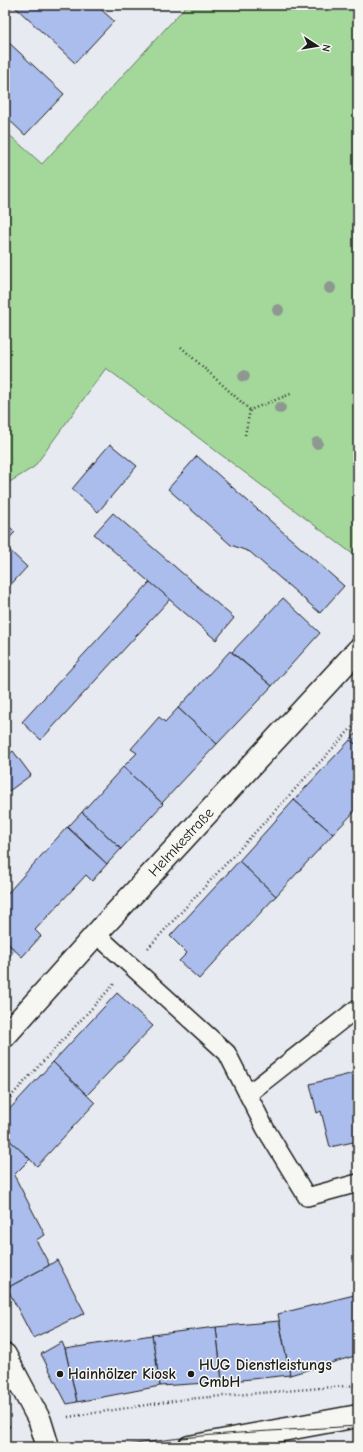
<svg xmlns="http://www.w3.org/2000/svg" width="363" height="1452" font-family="'Comic Neue',sans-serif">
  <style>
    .garden { fill: #a4d89b; stroke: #607a5c }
    .building { fill: #abbdec; stroke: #1c1c1c }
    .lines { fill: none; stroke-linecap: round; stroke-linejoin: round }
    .service-casing { stroke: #1c1c1c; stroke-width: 20 }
    .minor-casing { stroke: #1c1c1c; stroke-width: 25 }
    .secondary-casing { stroke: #1c1c1c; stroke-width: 25 }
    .path { stroke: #1c1c1c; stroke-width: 2.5; stroke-dasharray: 1 3; stroke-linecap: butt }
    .service { stroke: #f6f6f2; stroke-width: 17 }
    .minor { stroke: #f6f6f2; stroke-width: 22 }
    .secondary { stroke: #f6f6f2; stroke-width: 22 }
    .tram { stroke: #1c1c1c; stroke-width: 1 }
    .tree { fill: #8e9891 }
    .poi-dot { fill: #1c1c1c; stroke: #f6f6f2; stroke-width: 1.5 }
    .labels { text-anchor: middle; stroke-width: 3; stroke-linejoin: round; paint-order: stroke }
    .street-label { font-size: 15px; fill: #1c1c1c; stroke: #f6f6f2 }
    .poi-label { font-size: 15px; font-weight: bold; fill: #1c1c1c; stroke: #f6f6f2; text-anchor: start }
  </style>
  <rect width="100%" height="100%" fill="#e7ebf1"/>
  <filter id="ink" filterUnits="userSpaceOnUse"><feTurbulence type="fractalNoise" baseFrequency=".025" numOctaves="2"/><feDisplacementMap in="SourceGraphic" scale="8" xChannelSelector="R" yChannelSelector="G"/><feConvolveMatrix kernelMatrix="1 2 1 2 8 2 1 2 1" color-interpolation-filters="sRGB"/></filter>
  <g filter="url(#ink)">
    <polygon class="garden" points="187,5 358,5 358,558 106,368 34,467 5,485 5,131 42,164"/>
    <g class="building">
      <polygon points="13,5 96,5 114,21 75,63"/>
      <polygon points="5,39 64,94 25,135 5,116"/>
      <polygon points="110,444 137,466 98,512 72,489"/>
      <polygon points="197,456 344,586 320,613 250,552 231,545 168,489"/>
      <polygon points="113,513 234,618 216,640 94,534"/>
      <polygon points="5,522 15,532 5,543"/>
      <polygon points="5,546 27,567 5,591"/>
      <polygon points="150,582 170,599 41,740 22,722"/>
      <polygon points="283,598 320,633 272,686 232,652"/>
      <polygon points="230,651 272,686 217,744 178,708"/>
      <polygon points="178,708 217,744 162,803 123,767 137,753 131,749 159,717 165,722"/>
      <polygon points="358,731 358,746 350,740"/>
      <polygon points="350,740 358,746 358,808 333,834 294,800"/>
      <polygon points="13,751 31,775 5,794 5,757"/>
      <polygon points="123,767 163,804 121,849 82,812"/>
      <polygon points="294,800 333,834 276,896 239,861"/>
      <polygon points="82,812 121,849 107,864 68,827"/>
      <polygon points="67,827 107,864 92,881 86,875 35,930 41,936 22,957 5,941 5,896"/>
      <polygon points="239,861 276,896 199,979 179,961 187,953 170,936"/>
      <polygon points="5,941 15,950 5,961"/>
      <polygon points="117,993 153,1026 87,1095 53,1062"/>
      <polygon points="53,1062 95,1103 37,1166 5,1136 5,1114"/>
      <polygon points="358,1072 358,1141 330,1147 321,1111 317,1113 310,1084"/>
      <polygon points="5,1136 30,1159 14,1175 45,1235 36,1240 49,1264 48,1266 7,1288 5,1283"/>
      <polygon points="57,1260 85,1313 33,1338 7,1288 48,1266"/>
      <polygon points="358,1294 358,1355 290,1375 278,1314"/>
      <polygon points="279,1321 290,1375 222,1382 216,1327"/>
      <polygon points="216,1327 222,1382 160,1386 152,1335"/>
      <polygon points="152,1335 160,1386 77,1402 65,1349"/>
      <polygon points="62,1342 65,1349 77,1402 67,1404 41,1354"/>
    </g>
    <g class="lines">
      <g class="service-casing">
        <g id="service">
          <polyline points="96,934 227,1053 265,1128 307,1197 358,1183"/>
          <polyline points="248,1094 356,1009"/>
        </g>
      </g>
      <g class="minor-casing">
        <g id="minor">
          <polyline points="5,1036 96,934 358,650"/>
          <polyline points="5,1355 40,1421 48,1447"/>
        </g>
      </g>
      <g class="secondary-casing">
        <polyline id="secondary" points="189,1447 358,1416"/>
      </g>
      <g class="path">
        <polyline points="181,347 250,410"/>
        <polyline points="245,435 250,410 293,393"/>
        <polyline points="148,948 358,721"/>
        <polyline points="5,1103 114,984"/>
        <polyline points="68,1417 186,1399 358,1385"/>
        <polyline points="5,1427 12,1426"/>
      </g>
      <use href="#service" class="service"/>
      <use href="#minor" class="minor"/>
      <use href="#secondary" class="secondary"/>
      <g class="tram">
        <path d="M117 1447C196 1433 278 1431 358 1426"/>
        <polyline points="275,1447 333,1444 358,1446"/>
      </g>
    </g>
    <g class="tree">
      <circle cx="330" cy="288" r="6"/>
      <circle cx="278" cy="310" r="6"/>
      <circle cx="244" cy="376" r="6"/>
      <circle cx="280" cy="408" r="6"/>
      <circle cx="317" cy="443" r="6"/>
    </g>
  </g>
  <g class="poi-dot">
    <circle cx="60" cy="1374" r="4"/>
    <circle cx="191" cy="1374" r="4"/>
  </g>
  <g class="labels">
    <g class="street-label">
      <text transform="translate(181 842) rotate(-47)" y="5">Helmkestraße</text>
    </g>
    <g class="poi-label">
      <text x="199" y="1370">HUG Dienstleistungs<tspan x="199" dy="17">GmbH</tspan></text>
      <text x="68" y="1379">Hainhölzer Kiosk</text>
    </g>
  </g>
  <rect width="363" height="1452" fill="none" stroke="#f6f6f2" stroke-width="20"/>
  <rect x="10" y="10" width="343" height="1432" fill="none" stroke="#1c1c1c" stroke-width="1.5" filter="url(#ink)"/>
  <g transform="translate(317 46) rotate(102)" stroke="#f6f6f2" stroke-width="3" paint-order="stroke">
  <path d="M0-3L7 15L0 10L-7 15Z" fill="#1c1c1c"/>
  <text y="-6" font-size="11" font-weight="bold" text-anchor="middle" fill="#1c1c1c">N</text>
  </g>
</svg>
